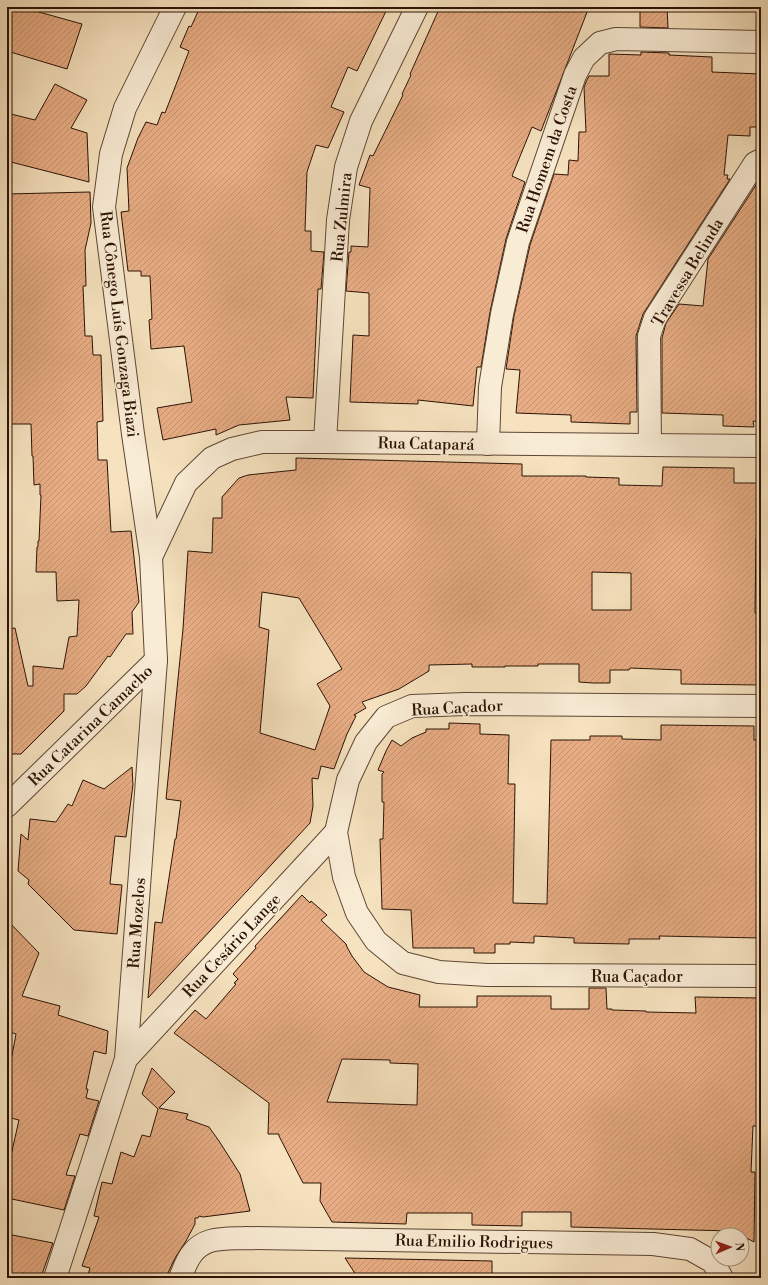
<svg xmlns="http://www.w3.org/2000/svg" width="768" height="1285" font-family="'Libre Bodoni',serif">
  <style>
    .building { fill: url(#building-hatch); stroke: #2c1205; fill-rule: evenodd }
    .lines { fill: none; stroke-linecap: round; stroke-linejoin: round }
    .minor-casing { stroke: #5e4634; stroke-width: 24 }
    .minor { stroke: #f9ecd5; stroke-width: 22 }
    .labels { text-anchor: middle; stroke-width: 3.5; stroke-linejoin: round; paint-order: stroke }
    .street-label { font-size: 16px; fill: #2c1205; stroke: #f9ecd5 }
  </style>
  <defs>
    <pattern id="building-hatch" width="6" height="6" patternUnits="userSpaceOnUse"><rect width="6" height="6" fill="#e8ad84"/><path d="M-1 1l2-2M0 6l6-6M5 7l2-2" fill="none" stroke="#c79470"/></pattern>
  </defs>
  <rect width="100%" height="100%" fill="#f6e2bf"/>
  <filter id="stains"><feTurbulence type="fractalNoise" baseFrequency=".005" numOctaves="4"/><feColorMatrix values="0 0 0 0 .2 0 0 0 0 .09 0 0 0 0 .02 0 0 0 .5 -.17"/></filter>
  <radialGradient id="worn" r=".72"><stop offset=".6" stop-color="#630" stop-opacity="0"/><stop offset="1" stop-color="#630" stop-opacity=".3"/></radialGradient>
  <g class="building">
    <polygon points="7,7 21,7 82,24 67,69 7,51"/>
    <polygon points="200,7 388,7 357,71 348,67 331,107 344,112 328,148 316,145 307,172 305,231 311,231 311,251 324,252 321,289 318,289 313,398 286,397 290,420 239,425 216,435 216,429 163,440 157,408 192,402 184,346 151,349 149,320 152,319 150,276 141,276 141,271 128,271 121,212 129,211 127,168 138,138 146,122 157,125 162,112 165,113 189,51 180,47 189,26 191,27"/>
    <polygon points="440,7 589,7 541,131 532,127 512,176 525,182 506,239 490,312 481,367 477,367 473,406 418,400 418,404 350,402 353,335 369,336 369,293 346,291 349,252 351,252 351,246 368,247 370,188 359,185 370,155 373,156 403,95 402,94 411,75 410,74"/>
    <polygon points="640,7 667,7 668,28 640,27"/>
    <polygon points="641,52 669,53 669,55 712,57 712,72 761,74 761,127 750,127 750,136 728,135 724,175 728,175 727,179 730,179 643,314 636,336 637,412 630,412 630,424 571,422 571,415 516,413 520,370 506,369 514,316 530,245 554,174 568,175 569,160 578,161 579,132 586,132 584,87 587,80 589,76 609,76 609,54 641,55"/>
    <polygon points="55,84 87,100 71,128 87,133 89,182 7,161 7,113 35,120"/>
    <polygon points="758,182 761,182 761,422 753,421 754,427 723,426 723,415 662,413 662,338 666,323 679,304 703,306 708,259"/>
    <polygon points="90,192 91,223 85,250 86,286 83,286 85,336 92,336 93,355 101,355 103,421 97,422 98,460 107,460 111,532 131,531 139,602 132,612 133,634 126,634 110,657 108,656 86,686 77,694 64,694 64,711 21,754 7,754 7,629 15,628 28,686 33,686 33,666 63,669 69,637 77,636 79,600 57,601 56,572 36,572 37,547 38,547 38,541 39,541 41,495 40,495 40,484 34,485 33,456 32,456 31,424 7,424 7,194"/>
    <path d="M296 458 522 464V476H586V477L619 478V485L662 486 663 467 734 468V483H761V538H756L755 613H761V685L681 684V670L630 668 629 670H610V683H593L579 682V664H538V666H505V667H472V664L429 665V671L399 689 362 702 366 708 354 715 356 716 347 734 334 769 321 766 318 779 312 778 313 806 310 823 148 998 155 922 162 923 175 839H176L181 801 166 799 183 629 188 551 212 553 213 518H222V497L239 478 248 475 296 470ZM592 572 631 573V610H592ZM262 592 299 598 342 669 317 684 330 706 315 750 260 733 269 630 259 627Z"/>
    <polygon points="449,723 480,724 480,734 509,735 508,784 515,784 513,903 547,904 551,740 590,740 590,736 622,736 622,739 661,740 661,725 754,726 754,740 761,739 761,773 757,773 757,824 761,824 761,938 659,936 660,939 629,939 629,944 574,943 574,938 534,936 534,943 510,942 510,944 495,944 495,953 474,953 474,948 413,948 411,910 382,909 380,839 383,839 384,802 382,802 382,774 384,772 378,770 386,751 392,740 401,746 412,738 426,732 426,729 449,729"/>
    <polygon points="132,767 133,785 126,837 115,836 110,884 122,885 117,934 74,930 28,884 29,880 18,871 21,834 28,840 30,819 56,822 68,804 72,806 83,780 104,789"/>
    <path d="M302 895 310 903 311 901 327 915 321 920 346 944 347 947 352 956 364 972 388 987 420 995 419 1007H477V996H551V1009H589V988H606L607 1009H612V1010L646 1011V1012L696 1013 695 997 761 998V1126H753L751 1172H755L754 1242 733 1231 571 1227V1212H522V1226L472 1225V1213H407L406 1224 332 1222 320 1201 321 1183H303L279 1136V1134H268L269 1103 174 1033 195 1010 206 1019 236 984 234 983 238 979 233 974 256 948 255 946ZM342 1059 390 1060V1063L418 1064 417 1105 327 1102Z"/>
    <polygon points="7,920 39,953 22,996 60,1006 58,1015 108,1031 106,1054 94,1051 86,1089 88,1089 86,1098 99,1101 88,1136 80,1134 66,1175 75,1176 64,1210 7,1198 7,1173 19,1120 7,1117 7,1082 16,1034 7,1031"/>
    <polygon points="152,1068 175,1092 159,1108 188,1114 186,1119 209,1127 219,1141 240,1174 250,1211 203,1217 199,1216 198,1218 195,1218 195,1224 186,1241 175,1258 168,1273 168,1278 87,1278 90,1268 82,1266 99,1217 94,1216 102,1182 112,1184 121,1152 134,1157 142,1135 150,1137 158,1109 142,1094"/>
    <polygon points="7,1234 53,1243 41,1277 23,1273 22,1278 7,1278"/>
    <polygon points="345,1258 492,1261 492,1278 358,1278"/>
  </g>
  <g class="lines">
    <g class="minor-casing">
      <g id="minor">
        <polyline points="325,442 338,220 346,167 361,121 417,7"/>
        <polyline points="488,444 490,387 502,314 518,242 575,75 584,58 600,43 616,39 761,42"/>
        <polyline points="650,445 649,336 655,318 755,163 761,160"/>
        <polyline points="151,557 186,483 212,458 232,449 262,442 325,442 761,446"/>
        <polyline points="761,706 465,704 412,706 386,717 366,742 348,780 336,832 344,877 357,913 376,941 403,963 439,972 487,975 761,976"/>
        <polyline points="7,806 156,660"/>
        <polyline points="126,1059 336,832"/>
        <polyline points="55,1278 126,1059 156,660 151,557 133,434 104,207 111,154 125,108 175,7"/>
        <path d="M180 1278C183 1271 186 1262 191 1255 204 1236 225 1239 246 1238L653 1244 690 1249 713 1262 722 1278"/>
      </g>
    </g>
    <use href="#minor" class="minor"/>
  </g>
  <g class="labels">
    <g class="street-label">
      <text transform="translate(546 159) rotate(-71)" y="6">Rua Homem da Costa</text>
      <text transform="translate(341 217) rotate(-84)" y="6">Rua Zulmira</text>
      <text transform="translate(687 272) rotate(-59)" y="6">Travessa Belinda</text>
      <text transform="translate(120 324) rotate(83)" y="6">Rua Cônego Luís Gonzaga Biazi</text>
      <text transform="translate(426 443) rotate(1)" y="6">Rua Catapará</text>
      <text transform="translate(457 707) rotate(-3)" y="6">Rua Caçador</text>
      <text transform="translate(90 725) rotate(-44)" y="6">Rua Catarina Camacho</text>
      <text transform="translate(136 923) rotate(-86)" y="6">Rua Mozelos</text>
      <text transform="translate(231 945) rotate(-47)" y="6">Rua Cesário Lange</text>
      <text x="637" y="982">Rua Caçador</text>
      <text transform="translate(474 1241) rotate(1)" y="6">Rua Emilio Rodrigues</text>
    </g>
  </g>
  <rect width="768" height="1285" fill="none" stroke="#f6e2bf" stroke-width="24"/>
  <rect x="8" y="8" width="752" height="1269" fill="none" stroke="#2c1205" stroke-width="2"/>
  <rect x="12" y="12" width="744" height="1261" fill="none" stroke="#2c1205"/>
  <g transform="translate(730 1247) rotate(88)"><circle r="19" fill="#f9ecd5" stroke="#a79582"/>
  <path d="M0-3L7 15L0 10L-7 15Z" fill="#8f2418"/>
  <text y="-6" font-size="11" font-weight="bold" text-anchor="middle" fill="#2c1205">N</text>
  </g>
  <rect width="100%" height="100%" filter="url(#stains)"/>
  <rect width="100%" height="100%" fill="url(#worn)"/>
</svg>
